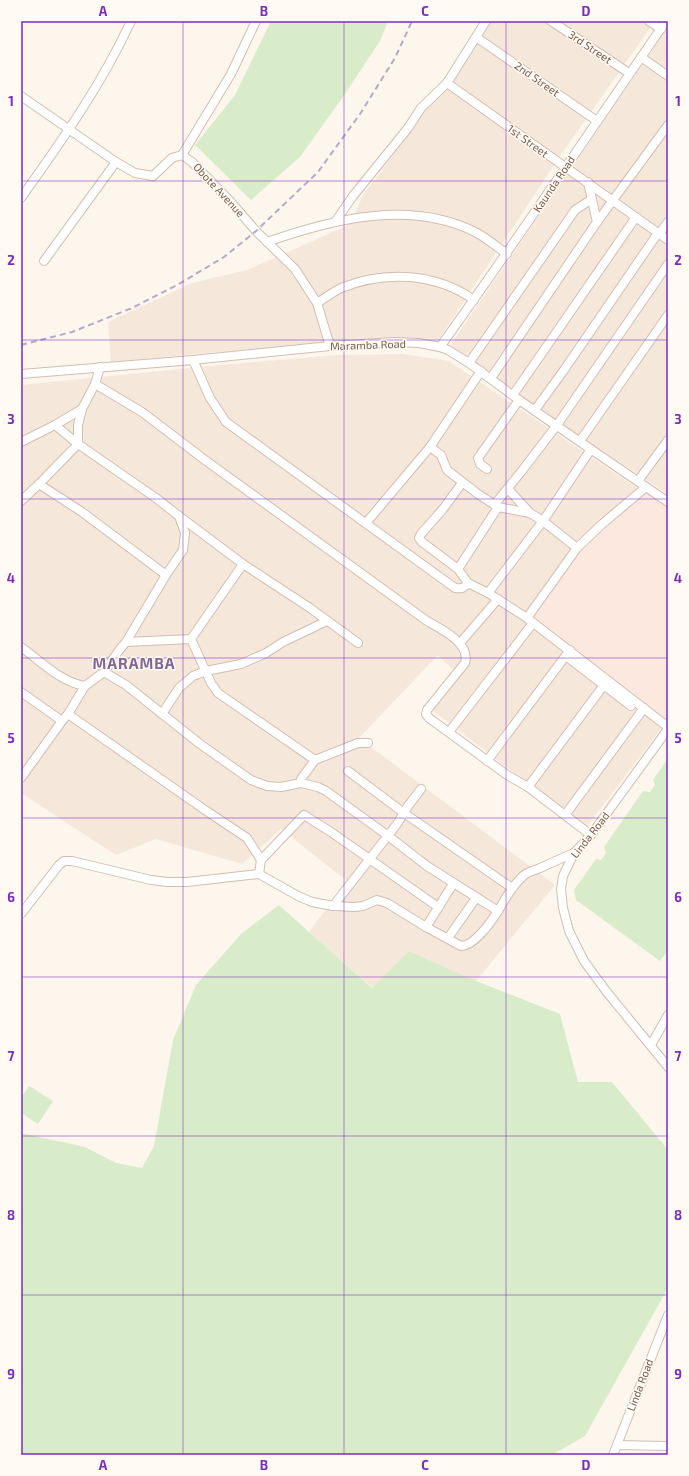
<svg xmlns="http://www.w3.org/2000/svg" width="689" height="1476" font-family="'Exo 2',sans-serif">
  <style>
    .residential { fill: #f5e8da }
    .commercial { fill: #fde8e0 }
    .green { fill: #d8ecc9 }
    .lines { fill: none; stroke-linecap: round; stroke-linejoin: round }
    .minor-casing { stroke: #d1beb0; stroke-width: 10 }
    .minor { stroke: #fff; stroke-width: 8 }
    .rail { stroke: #b9a8c9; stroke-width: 2; stroke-dasharray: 6 4; stroke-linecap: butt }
    .grid { fill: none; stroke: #7b2cbf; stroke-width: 1; stroke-opacity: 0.55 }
    .labels { text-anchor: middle; stroke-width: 3; stroke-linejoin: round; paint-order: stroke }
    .street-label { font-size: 11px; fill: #7a5c4d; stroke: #fffaf3 }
    .district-label { font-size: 15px; font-weight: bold; letter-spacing: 1px; fill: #846695; stroke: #fffaf3 }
    .neatline { fill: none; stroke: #7b2cbf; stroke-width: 1.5 }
    .grid-label { font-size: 13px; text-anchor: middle; font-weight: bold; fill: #7b2cbf }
  </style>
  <rect width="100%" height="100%" fill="#fdf6ec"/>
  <g class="residential">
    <polygon points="484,21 655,21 560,156 439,339 397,338 336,341 111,362 108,322 192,283 247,270 351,224 363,195 403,142"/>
    <polygon points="668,27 668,495 646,479 445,353"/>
    <polygon points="403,354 449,361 637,488 576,549 663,726 586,828 432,710 458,675 438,655 359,738 555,885 476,981 409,951 373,988 309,932 347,881 281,829 242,864 156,839 116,855 21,793 21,385 219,365 339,355"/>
  </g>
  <polygon class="commercial" points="647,491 668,505 668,725 526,615 575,555 602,526"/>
  <g class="green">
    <polygon points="271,21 388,21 380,41 345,94 300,157 251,200 195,145 235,95"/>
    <polygon points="668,758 668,950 660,961 576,900 574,890 596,859 601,860 606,853 604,847 643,791 650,792 655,785 653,780"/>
    <polygon points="279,905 372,988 409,951 476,981 560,1014 578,1082 612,1082 668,1150 668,1288 585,1436 552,1455 21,1455 21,1133 85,1147 116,1163 142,1168 154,1146 173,1040 196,985 241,934"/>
    <polygon points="29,1086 53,1101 38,1124 21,1113 21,1098"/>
  </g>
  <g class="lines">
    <g class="minor-casing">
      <g id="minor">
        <polyline points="551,21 629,73"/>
        <polyline points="649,21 661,29"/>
        <polyline points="476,37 597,121"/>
        <polyline points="641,57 668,76"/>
        <polyline points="447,83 668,240"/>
        <polyline points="21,96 116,162 135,173 153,176 172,158 182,155 192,162 230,201 256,231 295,269 317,303 330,346"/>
        <polyline points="182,155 231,74 256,21"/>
        <polyline points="588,182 597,222"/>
        <path d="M21 198C61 142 102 84 131 21"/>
        <polyline points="335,222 353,196 408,128 421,108 447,83 486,21"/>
        <polyline points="659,234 668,222"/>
        <path d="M267 242C333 219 411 199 477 233 488 239 497 247 507 254"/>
        <polyline points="44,261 116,162"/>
        <path d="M317 303C325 298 333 292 341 288 385 270 436 273 474 300"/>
        <path d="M440 347C517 240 591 130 666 21"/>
        <path d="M193 360 210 398 226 422 455 588C462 589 464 588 468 583L458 569 422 542 419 538 421 534 443 509 462 483"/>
        <polyline points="469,363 571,216 575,210 592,199"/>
        <polyline points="21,374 193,360 330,346 394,342 419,343 440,347 448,350 469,363 519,400 668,502"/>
        <polyline points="491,378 597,222 668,125"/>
        <path d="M95 384 142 412 205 460 427 621C441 629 471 643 465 663L427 710 426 714 429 718 507 775 528 787 591 835"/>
        <polyline points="513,395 636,217"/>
        <polyline points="535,410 564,370 658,233"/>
        <polyline points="580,441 668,315"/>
        <polyline points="21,442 55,425 82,409"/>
        <polyline points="430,447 441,455 447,470 478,494 498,507 530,513"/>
        <polyline points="487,469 480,464 478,458 519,400"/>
        <polyline points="638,481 668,440"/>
        <polyline points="39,484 82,512 166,575"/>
        <polyline points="508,489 530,513 543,521 577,548"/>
        <polyline points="21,501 39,484 78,444 78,425 82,409 95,384 100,367"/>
        <polyline points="495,504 521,472 557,425 668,264"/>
        <polyline points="179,516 243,564 310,608 358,643"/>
        <polyline points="366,523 430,447 481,371"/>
        <polyline points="243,564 191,639 211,683 218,693 315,760"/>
        <polyline points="458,569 498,507"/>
        <polyline points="468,583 488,593 527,618 668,727"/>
        <polyline points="488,593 543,521 591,449"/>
        <polyline points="527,618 577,548 601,525 646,487"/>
        <polyline points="126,642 191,639"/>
        <polyline points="460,643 498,599"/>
        <path d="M21 647C41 661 60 682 85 686L104 672 120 649 126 642 166 575 183 550 185 533 179 516 156 498 78 444 55 425"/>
        <polyline points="566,656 631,706"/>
        <polyline points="104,672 126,685 200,744 251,780 267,786 281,787 301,783"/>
        <polyline points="21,692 62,721 68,714 205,810 247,838 261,860"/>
        <polyline points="68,714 85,686"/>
        <polyline points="162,714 179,688 193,676 206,671 241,664 266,653 283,642 327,621"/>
        <polyline points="668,729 591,835 574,853 563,876 561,889 563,908 569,931 584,961 606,991 668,1067"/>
        <polyline points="449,732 533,623"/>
        <path d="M368 743H358L315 760 301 779V783L318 787 326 791 387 835 427 866 498 911C505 899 512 886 523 876 528 871 534 871 540 868 551 863 562 858 574 853"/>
        <polyline points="487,761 570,650"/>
        <polyline points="348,771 404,813 512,888"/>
        <polyline points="21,778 62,721"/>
        <polyline points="528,787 604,685"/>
        <polyline points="565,815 644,708"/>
        <polyline points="259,874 261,860 304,815 331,832 438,907"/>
        <polyline points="333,906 397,824 408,806 421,789"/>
        <path d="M21 914 59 865 64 861H72L151 880 168 882H187L259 874 298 896 312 902 333 906 354 907 363 906 377 900 387 903 426 927 461 946C474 946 491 922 498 911"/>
        <polyline points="426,927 453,884"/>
        <polyline points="448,938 476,898"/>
        <polyline points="651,1045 668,1015"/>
        <polyline points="617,1445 668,1446"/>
        <polyline points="613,1455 668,1315"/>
      </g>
    </g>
    <use href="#minor" class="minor"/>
    <polyline class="rail" points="21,345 72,332 132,308 179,284 224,257 256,231 318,172 360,114 395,58 412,21"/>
  </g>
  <path class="grid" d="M183 21V1455M344 21V1455M506 21V1455M21 181H668M21 340H668M21 499H668M21 658H668M21 818H668M21 977H668M21 1136H668M21 1295H668"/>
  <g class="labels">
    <g class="street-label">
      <text transform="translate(590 47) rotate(34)" y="4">3rd Street</text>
      <text transform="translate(537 79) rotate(35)" y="4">2nd Street</text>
      <text transform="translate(528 141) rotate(36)" y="4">1st Street</text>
      <text transform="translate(554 184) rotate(-56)" y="4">Kaunda Road</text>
      <text transform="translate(219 190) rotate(47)" y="4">Obote Avenue</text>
      <text transform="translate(368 345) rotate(-2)" y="4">Maramba Road</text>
      <text transform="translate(590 835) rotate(-52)" y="4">Linda Road</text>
      <text transform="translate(640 1385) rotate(-69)" y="4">Linda Road</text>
    </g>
    <g class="district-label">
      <text x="134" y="669">MARAMBA</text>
    </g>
  </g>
  <rect width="689" height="1476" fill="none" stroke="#fffaf3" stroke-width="44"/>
  <rect x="22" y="22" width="645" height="1432" class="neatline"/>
  <g class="grid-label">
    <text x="103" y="16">A</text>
    <text x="264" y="16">B</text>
    <text x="425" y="16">C</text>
    <text x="586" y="16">D</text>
    <text x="11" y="106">1</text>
    <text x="678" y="106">1</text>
    <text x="11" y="265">2</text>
    <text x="678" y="265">2</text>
    <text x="11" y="424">3</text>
    <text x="678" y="424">3</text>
    <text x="11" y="583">4</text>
    <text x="678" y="583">4</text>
    <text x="11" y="743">5</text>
    <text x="678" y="743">5</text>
    <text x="11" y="902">6</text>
    <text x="678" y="902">6</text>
    <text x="11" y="1061">7</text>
    <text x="678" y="1061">7</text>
    <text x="11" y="1220">8</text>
    <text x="678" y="1220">8</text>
    <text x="11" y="1379">9</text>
    <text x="678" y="1379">9</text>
    <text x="103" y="1470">A</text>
    <text x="264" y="1470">B</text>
    <text x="425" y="1470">C</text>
    <text x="586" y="1470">D</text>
  </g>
</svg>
